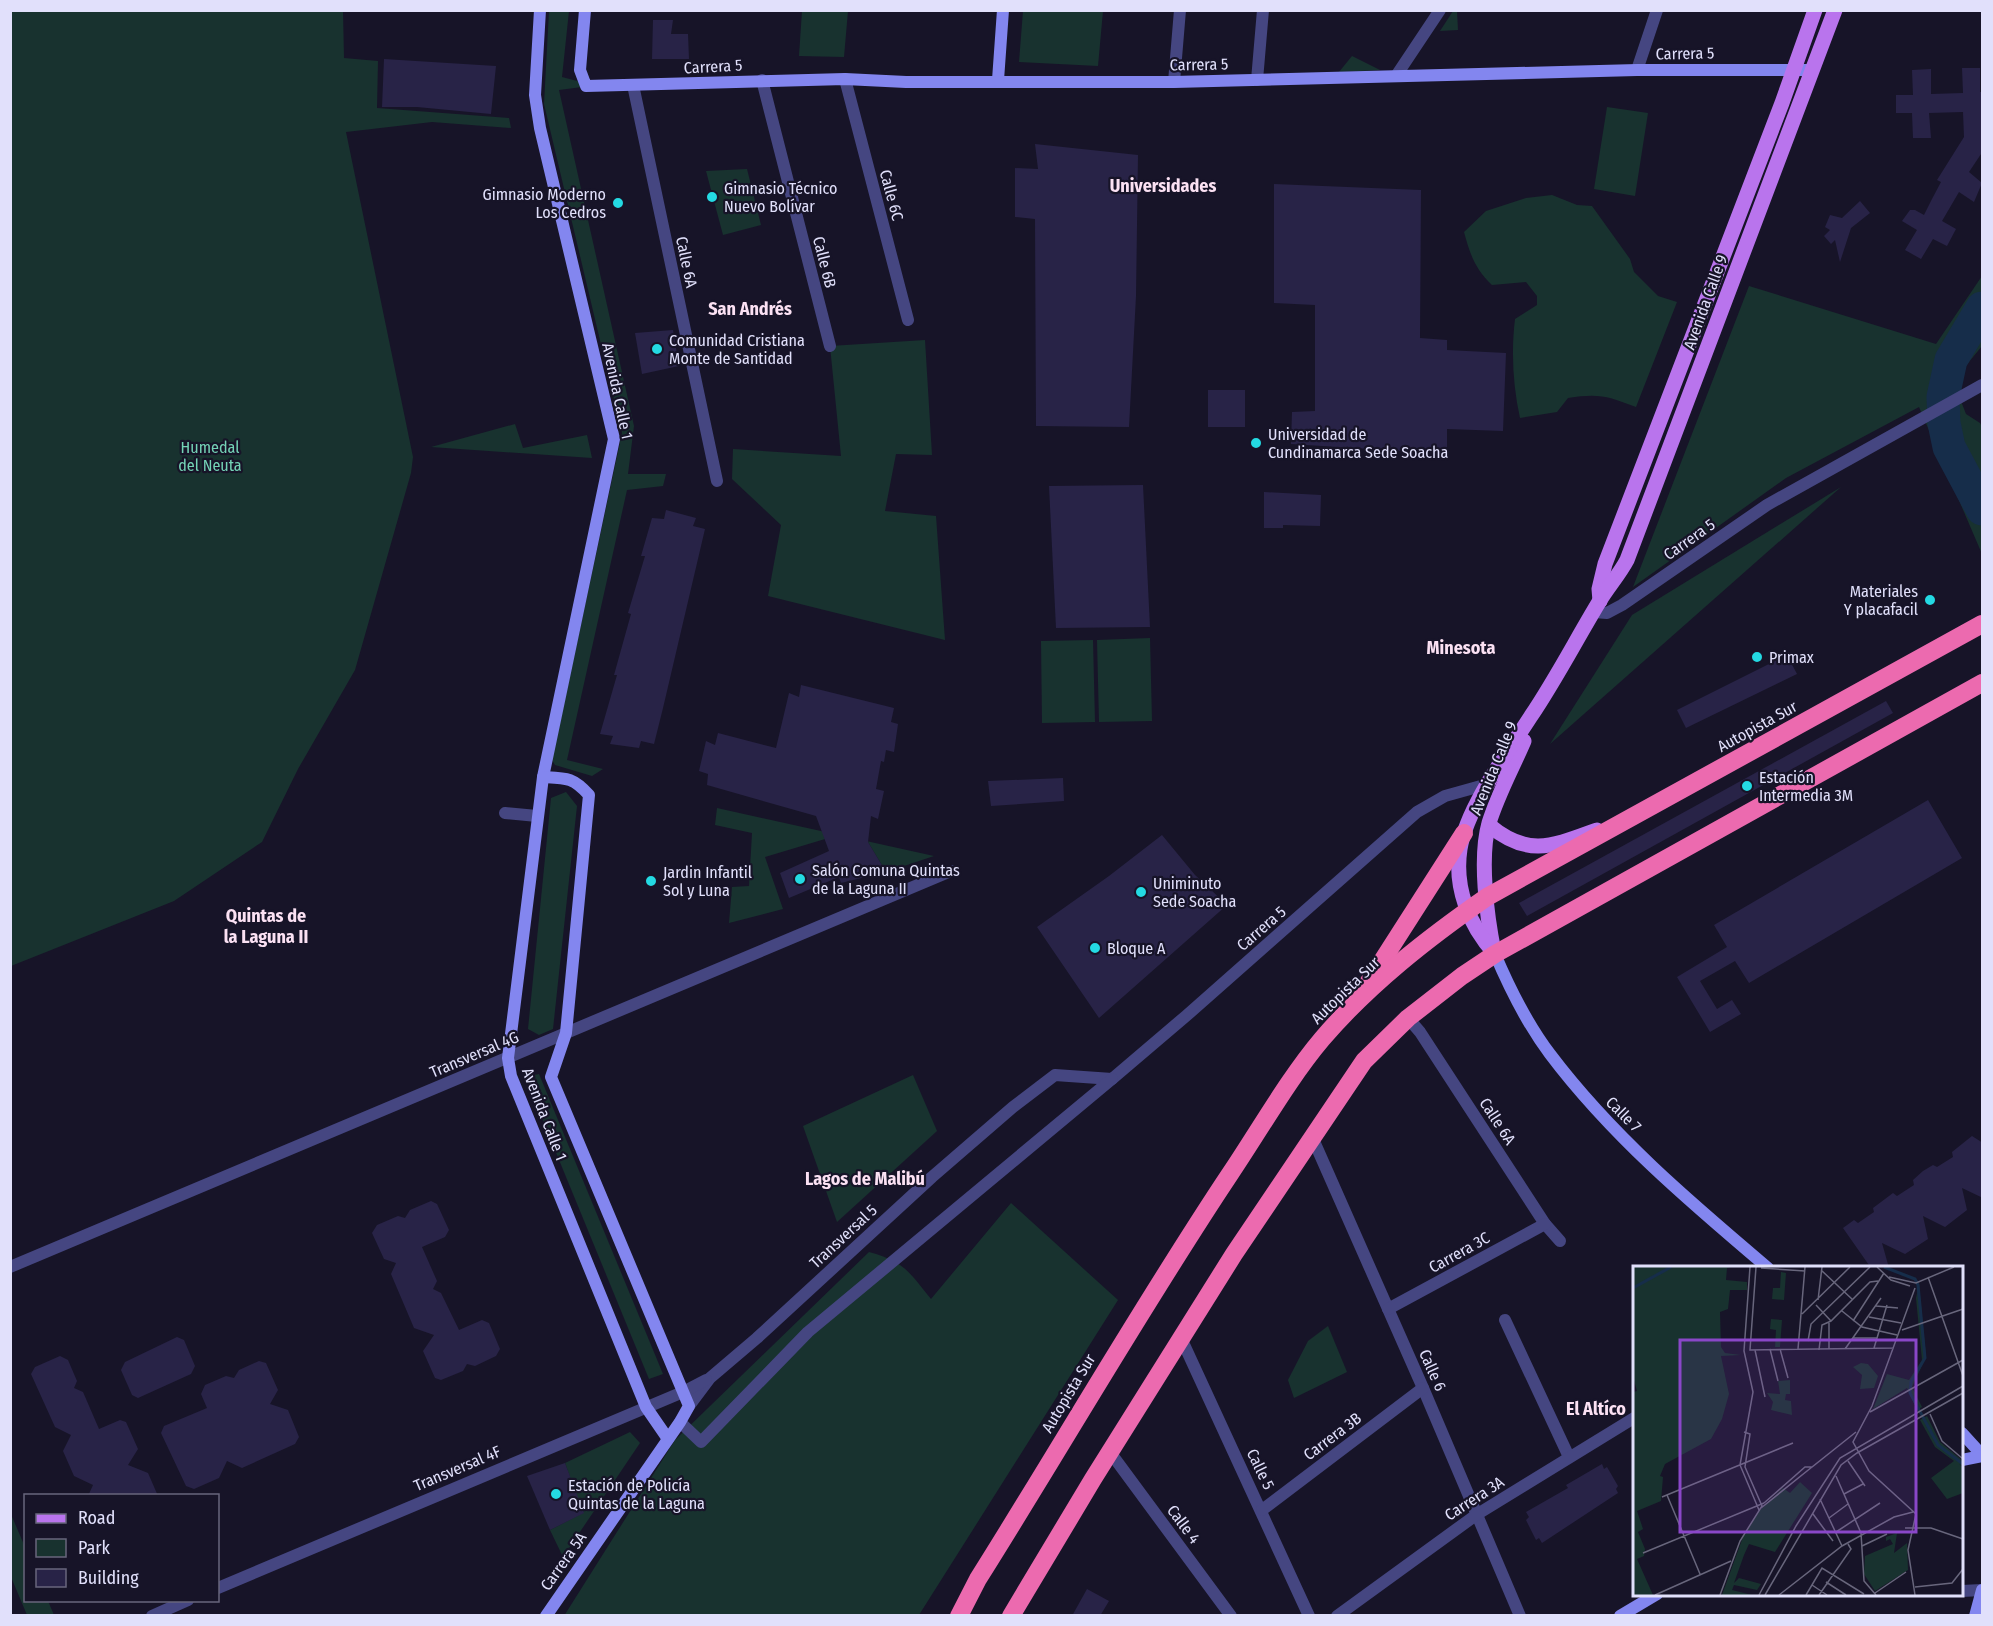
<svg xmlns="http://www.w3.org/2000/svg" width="1993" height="1626" font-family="'Fira Sans Condensed',sans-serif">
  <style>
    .green { fill: #18322f }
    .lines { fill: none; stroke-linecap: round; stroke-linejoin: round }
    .river { stroke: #162d4a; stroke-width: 33 }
    .building { fill: #282347 }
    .street { stroke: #454681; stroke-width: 12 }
    .secondary { stroke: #8386ef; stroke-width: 12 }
    .primary { stroke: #b974ed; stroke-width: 15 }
    .highway { stroke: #ec6aaf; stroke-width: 18 }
    .poi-dot { fill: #24dae3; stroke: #171428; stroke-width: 2 }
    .labels { text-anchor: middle; stroke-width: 4.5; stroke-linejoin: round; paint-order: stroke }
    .street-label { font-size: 16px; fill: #e1e0fb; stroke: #171428 }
    .poi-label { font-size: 16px; fill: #e1e0fb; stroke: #171428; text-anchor: start }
    .park-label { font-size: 16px; fill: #74d3b6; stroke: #171428 }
    .neighbourhood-label { font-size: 18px; font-weight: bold; fill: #fbe1f3; stroke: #171428 }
    .inset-river { fill: none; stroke: #162d4a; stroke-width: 3 }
    .inset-road { fill: none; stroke: #68667c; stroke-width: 1.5 }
    .view { fill: #8a47c8; fill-opacity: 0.15; stroke: #8a47c8; stroke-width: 3 }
    .inset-edge { fill: none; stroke: #e1e0fb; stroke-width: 3 }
  </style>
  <rect width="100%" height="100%" fill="#171428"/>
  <g class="green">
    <polygon points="10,11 343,11 344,58 378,61 377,108 509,118 511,128 432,122 346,132 413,457 411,473 355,670 298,769 262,842 174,901 11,966"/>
    <polygon points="549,11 569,11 562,77 581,82 582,87 559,90 634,426 628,474 666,474 663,486 627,490 567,760 603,769 592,776 555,765 552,760 622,433 544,104"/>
    <polygon points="802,11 848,11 844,57 799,56"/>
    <polygon points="1023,11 1103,11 1098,66 1019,62"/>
    <polygon points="1453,11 1457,11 1458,30 1440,31"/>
    <polygon points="1352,56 1380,70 1339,72"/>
    <polygon points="1607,107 1648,113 1635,196 1594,189"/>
    <polygon points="747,169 761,225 723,235 706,171"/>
    <path d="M1552 195 1577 205 1592 206 1630 259 1634 272 1658 296 1677 302 1636 407C1608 396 1598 393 1568 398L1557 412 1520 418C1513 386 1511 352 1515 319L1537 305V296L1526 282 1492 285C1475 269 1470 254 1464 232L1486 211 1526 198Z"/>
    <polygon points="1982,276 1982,346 1964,368 1959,396 1966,414 1980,423 1982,427 1982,554 1919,407 1786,478 1633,587 1749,286 1936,344"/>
    <polygon points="925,340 932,455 896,454 885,511 936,516 945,640 768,596 781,525 732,479 733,449 841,456 830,346"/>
    <polygon points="515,424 523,448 587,435 592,458 431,447"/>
    <polygon points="1841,487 1550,744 1632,615"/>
    <polygon points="1150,638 1152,721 1099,722 1097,640"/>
    <polygon points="1093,640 1095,722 1042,723 1041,641"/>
    <polygon points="566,792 577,806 553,1029 539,1035 528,1029 551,798"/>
    <polygon points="717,808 934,856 886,872 868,842 825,839 765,857 783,909 729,923 732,887 749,886 752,833 715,825"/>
    <polygon points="539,1074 663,1374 649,1379 525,1077"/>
    <polygon points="913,1075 937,1131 837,1222 803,1126"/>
    <path d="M1011 1203 1118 1300 919 1615 564 1616 675 1440 869 1252C905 1262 909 1272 931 1299Z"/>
    <polygon points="1328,1326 1347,1372 1294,1398 1288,1380 1308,1341"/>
    <polygon points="630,1432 640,1443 563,1557 550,1530 583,1513 565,1463"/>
    <polygon points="10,1512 25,1547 26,1600 48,1601 54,1615 27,1615 11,1577"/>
  </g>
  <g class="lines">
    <polyline class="river" points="1982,308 1951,360 1943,397 1944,423 1949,447 1982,509"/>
  </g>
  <g class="building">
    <polygon points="653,20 673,20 671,34 688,34 689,59 652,59"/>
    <polygon points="384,59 496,66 491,114 417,107 382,107"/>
    <polygon points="1962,68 1980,68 1980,92 1983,92 1983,151 1969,172 1982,183 1974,202 1959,192 1942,221 1956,229 1947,246 1933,239 1921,259 1905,250 1917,230 1902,221 1910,210 1915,210 1924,215 1932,199 1941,182 1937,180 1964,137 1963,112 1929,113 1931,138 1913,138 1912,113 1896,113 1896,95 1913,95 1912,70 1931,69 1931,94 1963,93"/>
    <polygon points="1035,144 1138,155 1136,296 1129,427 1036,426 1035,219 1015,217 1015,168 1038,169"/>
    <polygon points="1274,184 1421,190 1420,338 1447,340 1447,350 1506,353 1503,431 1447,429 1447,454 1291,444 1292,412 1315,411 1315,305 1274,303"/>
    <polygon points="1860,201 1870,213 1851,228 1840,262 1835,240 1831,244 1824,236 1830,230 1825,227 1830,215 1842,218"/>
    <polygon points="673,330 679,366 642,374 635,333"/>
    <rect x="1208" y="390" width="37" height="37"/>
    <polygon points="1143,485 1150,627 1056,628 1049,486"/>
    <polygon points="1264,492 1321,495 1320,526 1283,525 1283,528 1264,528"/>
    <polygon points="666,510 696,518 693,526 705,529 663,708 654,744 641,741 639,748 610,744 613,736 600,734 617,675 614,675 631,614 628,613 645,556 641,556 652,518 664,519"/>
    <polygon points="1787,655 1797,674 1686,728 1677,710"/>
    <polygon points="801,685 894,708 891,722 898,724 894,752 886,750 884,762 881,761 876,789 884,791 878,819 871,816 868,842 886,872 841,883 839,877 789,898 780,873 829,851 816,816 707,785 708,774 699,771 706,741 715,745 718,733 776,748 789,693 799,697"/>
    <polygon points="1886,701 1893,713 1527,916 1519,903"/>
    <polygon points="1063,778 1064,801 991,806 988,781"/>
    <polygon points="1928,800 1962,858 1749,983 1735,961 1700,981 1717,1009 1732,1000 1741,1014 1710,1032 1677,977 1727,947 1714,925"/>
    <polygon points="1162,835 1195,875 1227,905 1099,1018 1037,927 1109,876"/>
    <polygon points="1972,1136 1983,1143 1983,1198 1962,1188 1967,1210 1945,1227 1923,1216 1928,1239 1905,1254 1882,1243 1889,1268 1871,1268 1843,1228 1854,1220 1858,1223 1874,1212 1873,1208 1893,1193 1897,1196 1914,1185 1913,1180 1923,1171 1933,1165 1937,1167 1953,1157 1952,1152"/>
    <polygon points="431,1201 437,1204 449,1230 445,1237 422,1247 437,1281 433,1289 441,1293 459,1330 482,1320 489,1323 500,1349 496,1356 475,1366 467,1364 463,1371 441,1380 435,1378 423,1351 434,1335 414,1328 391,1274 396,1263 384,1259 372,1233 377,1225 398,1216 405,1218 410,1210"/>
    <polygon points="177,1337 184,1340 195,1366 191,1374 138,1398 132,1395 121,1370 125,1362"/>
    <polygon points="60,1356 68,1360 77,1381 74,1388 83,1392 99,1429 120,1420 126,1422 138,1449 128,1465 148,1473 158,1496 88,1496 93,1485 74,1476 63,1451 71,1435 55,1427 31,1374 35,1367"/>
    <polygon points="259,1361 266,1363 278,1390 270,1404 288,1410 299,1437 295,1444 242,1468 227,1461 219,1478 194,1489 186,1486 161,1433 164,1426 207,1408 201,1394 205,1385 226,1376 234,1378 239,1370"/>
    <polygon points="565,1463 584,1513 550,1530 527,1476"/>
    <polygon points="1602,1464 1604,1469 1607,1467 1618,1486 1616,1489 1618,1493 1542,1543 1539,1538 1536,1540 1526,1520 1529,1517 1526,1512 1568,1488 1566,1485"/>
    <polygon points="1087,1589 1109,1601 1100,1616 1072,1616"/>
  </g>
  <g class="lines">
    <g class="street">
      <polyline points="1637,70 1657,10"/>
      <polyline points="1396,76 1440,10"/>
      <polyline points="845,79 908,320"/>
      <polyline points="762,80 830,346"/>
      <polyline points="1257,80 1263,10"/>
      <polyline points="1174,82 1180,10"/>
      <polyline points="633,85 717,481"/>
      <polyline points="1594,612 1607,613 1622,605 1767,505 1982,385"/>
      <polyline points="505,813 537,816"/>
      <polyline points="1408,1018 1420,1032 1545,1224 1560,1241"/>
      <polyline points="1313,1139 1423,1388 1520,1616"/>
      <polyline points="10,1267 951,871"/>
      <polyline points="1388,1309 1545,1224"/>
      <polyline points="1505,1320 1569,1457"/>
      <polyline points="1181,1338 1309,1616"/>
      <polyline points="689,1406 710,1378 757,1338 932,1177 1013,1107 1055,1075 1112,1079 1186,1016 1417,812 1445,796 1488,784"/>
      <polyline points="680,1422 701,1442 808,1332 1112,1079"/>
      <polyline points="1110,1452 1231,1616"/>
      <polyline points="1262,1510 1423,1388"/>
      <polyline points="218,1588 683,1392 706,1380"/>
      <polyline points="1962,1591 1982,1590"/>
      <polyline points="152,1616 188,1600"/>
      <polyline points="1337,1616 1476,1515 1634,1418"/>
    </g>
    <g class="secondary">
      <polyline points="540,10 535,95 540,128 614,439 543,777 508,1058 511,1076 646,1407 668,1439"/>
      <polyline points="585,10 580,70 586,86 845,79 906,82 1174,82 1637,70 1813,70"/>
      <polyline points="998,80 1003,10"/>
      <path d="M543 777C566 778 573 777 589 795L566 1033 551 1077 689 1406 680 1422 546 1616"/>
      <path d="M1495 954C1509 987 1528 1025 1550 1054 1611 1135 1690 1202 1768 1268"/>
      <polyline points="1962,1433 1982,1455"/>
      <polyline points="1962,1460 1982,1456"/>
      <polyline points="1620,1616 1657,1594"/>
      <polyline points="1975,1616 1982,1590"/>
    </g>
    <g class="primary">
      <polyline points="1600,601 1599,589 1605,564 1782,103 1815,10"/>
      <path d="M1489 825C1528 858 1553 846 1597 830"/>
      <path d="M1494 952C1487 917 1479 858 1489 823 1498 794 1512 769 1524 741"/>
      <path d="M1495 954C1469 925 1454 888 1460 849 1467 807 1508 752 1531 716 1556 679 1576 640 1599 602 1608 587 1619 575 1627 560L1835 10"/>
    </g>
    <g class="highway">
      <polyline points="1368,983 1464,833"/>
      <path d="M959 1616 978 1579C1063 1444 1142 1306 1230 1174 1259 1131 1289 1078 1322 1039 1369 984 1428 938 1487 897L1982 624"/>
      <polyline points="1011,1616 1093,1479 1234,1254 1364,1061 1408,1018 1462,976 1495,954 1982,683"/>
    </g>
  </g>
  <g class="poi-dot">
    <circle cx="712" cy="197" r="6"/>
    <circle cx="618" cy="203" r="6"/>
    <circle cx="657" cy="349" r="6"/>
    <circle cx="1256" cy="443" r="6"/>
    <circle cx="1930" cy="600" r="6"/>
    <circle cx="1757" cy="657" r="6"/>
    <circle cx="1747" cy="786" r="6"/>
    <circle cx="800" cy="879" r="6"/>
    <circle cx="651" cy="881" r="6"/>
    <circle cx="1141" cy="892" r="6"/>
    <circle cx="1095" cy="948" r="6"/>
    <circle cx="556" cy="1494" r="6"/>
  </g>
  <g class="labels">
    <g class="street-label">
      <text transform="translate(1685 53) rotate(-1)" y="6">Carrera 5</text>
      <text transform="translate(1199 64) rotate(-1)" y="6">Carrera 5</text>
      <text transform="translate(713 66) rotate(-3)" y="6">Carrera 5</text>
      <text transform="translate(892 195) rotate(75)" y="6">Calle 6C</text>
      <text transform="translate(687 262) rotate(78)" y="6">Calle 6A</text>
      <text transform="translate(825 262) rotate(76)" y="6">Calle 6B</text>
      <text transform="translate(1705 302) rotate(-70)" y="6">Avenida Calle 9</text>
      <text transform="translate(618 391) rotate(78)" y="6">Avenida Calle 1</text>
      <text transform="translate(1689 539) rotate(-35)" y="6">Carrera 5</text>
      <text transform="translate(1757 726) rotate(-29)" y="6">Autopista Sur</text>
      <text transform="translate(1493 768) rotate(-68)" y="6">Avenida Calle 9</text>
      <text transform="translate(1261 928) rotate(-41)" y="6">Carrera 5</text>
      <text transform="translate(1345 990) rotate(-44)" y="6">Autopista Sur</text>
      <text transform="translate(474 1054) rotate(-23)" y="6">Transversal 4G</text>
      <text transform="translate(545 1114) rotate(69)" y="6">Avenida Calle 1</text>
      <text transform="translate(1624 1114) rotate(45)" y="6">Calle 7</text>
      <text transform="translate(1498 1121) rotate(57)" y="6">Calle 6A</text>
      <text transform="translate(843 1236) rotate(-43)" y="6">Transversal 5</text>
      <text transform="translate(1459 1252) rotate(-29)" y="6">Carrera 3C</text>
      <text transform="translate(1433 1370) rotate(66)" y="6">Calle 6</text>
      <text transform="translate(1068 1393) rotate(-59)" y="6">Autopista Sur</text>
      <text transform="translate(1332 1436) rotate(-37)" y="6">Carrera 3B</text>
      <text transform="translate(457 1468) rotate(-23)" y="6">Transversal 4F</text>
      <text transform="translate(1261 1469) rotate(64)" y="6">Calle 5</text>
      <text transform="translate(1474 1498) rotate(-33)" y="6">Carrera 3A</text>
      <text transform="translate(1184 1524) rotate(53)" y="6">Calle 4</text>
      <text transform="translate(563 1561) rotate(-55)" y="6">Carrera 5A</text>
    </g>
    <g class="poi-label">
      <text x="724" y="194">Gimnasio Técnico<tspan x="724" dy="18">Nuevo Bolívar</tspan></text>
      <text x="606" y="200" text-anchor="end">Gimnasio Moderno<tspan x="606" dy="18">Los Cedros</tspan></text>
      <text x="669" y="346">Comunidad Cristiana<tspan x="669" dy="18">Monte de Santidad</tspan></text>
      <text x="1268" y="440">Universidad de<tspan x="1268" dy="18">Cundinamarca Sede Soacha</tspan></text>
      <text x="1918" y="597" text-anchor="end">Materiales<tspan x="1918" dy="18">Y placafacil</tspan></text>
      <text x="1769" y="663">Primax</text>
      <text x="1759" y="783">Estación<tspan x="1759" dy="18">Intermedia 3M</tspan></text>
      <text x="812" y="876">Salón Comuna Quintas<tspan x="812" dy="18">de la Laguna II</tspan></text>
      <text x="663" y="878">Jardin Infantil<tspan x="663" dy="18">Sol y Luna</tspan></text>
      <text x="1153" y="889">Uniminuto<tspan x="1153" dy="18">Sede Soacha</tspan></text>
      <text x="1107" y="954">Bloque A</text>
      <text x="568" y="1491">Estación de Policía<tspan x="568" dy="18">Quintas de la Laguna</tspan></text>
    </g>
    <g class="park-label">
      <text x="210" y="453">Humedal<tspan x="210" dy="18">del Neuta</tspan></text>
    </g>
    <g class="neighbourhood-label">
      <text x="1163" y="192">Universidades</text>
      <text x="750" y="315">San Andrés</text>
      <text x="1461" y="654">Minesota</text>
      <text x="266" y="922">Quintas de<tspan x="266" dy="21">la Laguna II</tspan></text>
      <text x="865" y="1185">Lagos de Malibú</text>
      <text x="1596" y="1415">El Altíco</text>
    </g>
  </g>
  <g transform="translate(1633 1266)">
    <rect width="330" height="330" fill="#171428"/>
    <path d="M0 1H98L94 2 93 14 114 16V24H97L95 43 87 46 88 81 92 87 108 89 88 90 96 128 89 153 78 173 32 198 27 210 30 211 28 235 4 245 10 263 5 266 12 283 11 290 4 293 20 329H0V126L4 125 0 111ZM148 6 153 7 151 34 139 33 140 22H147ZM286 18 293 91 279 121 289 141 284 144 274 122 240 143 254 108 276 114 289 94 283 32ZM138 53 149 54 147 81H142L143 64 137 63ZM228 97 235 98 245 110 241 122 227 123 229 109 220 101ZM157 114V128H153L152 134 158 135 159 149 138 144 140 136 134 127 147 128 145 115ZM294 150 307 176 330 195V200L326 198 330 201V227L314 233 298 212 321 195 302 181 287 154ZM167 216 179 227 142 286 116 278 111 289 101 317 106 312 128 318 124 324 101 319 99 324 119 329H89L110 271 127 244 150 222 157 227ZM264 267 261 287 274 277 275 304 242 325 231 308 232 290 260 278 257 273 253 275V271Z" fill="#18322f"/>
    <path class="inset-river" d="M251 1 282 13 285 19 292 92 278 116 277 127 305 179 330 198M0 22 38 1"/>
    <path class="inset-road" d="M117 1 111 85 120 126 107 199 126 244M123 1 117 84 261 82M244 1 258 14 277 20M128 2 172 5M188 4 220 34M256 11 283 17 321 1M295 11 330 110M185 34 189 1M183 39 198 55M243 40 265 42M209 45 229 61 264 69M169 48 217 1M236 51 268 57M220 55 251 7M269 64 330 43M220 72H244M175 75 178 58 237 1M241 82 254 39M137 83 145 115M147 83 155 112M165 83 172 1M196 83V57M212 83 248 32M122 84 132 131M186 84 189 59 198 55 237 16 245 15M237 146 330 94M297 148 309 175 330 193M215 195 232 220M203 210 228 267 231 315 243 329M211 228 230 218M34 229 67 308M29 231 160 177M187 233 209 280M131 237 172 201H179L223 166M128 242 179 201M180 248 200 275M196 252 215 238M272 262H298L330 273M203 266 247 237M229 280 254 268M10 287 131 237M193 316 213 329M179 319 194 329M282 321 319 317 330 303M242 327 273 306M22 329 98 295M87 329 107 275 129 240 112 201 117 168 111 166M126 329 163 260 207 192 330 120M132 329 208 199 224 187 330 127M146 329 209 280 261 251 280 246M173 329 189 302 231 328M186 329 218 283 215 278M282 329 275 284 283 248 236 205 220 176 239 140 282 22"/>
    <path class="view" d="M47 74H283V266H47Z"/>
    <rect width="330" height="330" class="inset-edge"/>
  </g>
  <rect width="1993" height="1626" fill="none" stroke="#e1e0fb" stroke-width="24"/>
  <rect x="24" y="1494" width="195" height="108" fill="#171428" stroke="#68667c" stroke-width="1.5"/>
  <rect x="36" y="1514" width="30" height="9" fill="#b974ed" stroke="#68667c" stroke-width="1.5"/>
  <text x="78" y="1524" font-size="18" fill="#e1e0fb">Road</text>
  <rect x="36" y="1539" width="30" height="18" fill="#18322f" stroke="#68667c" stroke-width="1.5"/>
  <text x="78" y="1554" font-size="18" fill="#e1e0fb">Park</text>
  <rect x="36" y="1569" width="30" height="18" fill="#282347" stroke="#68667c" stroke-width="1.5"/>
  <text x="78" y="1584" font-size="18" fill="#e1e0fb">Building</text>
</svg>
